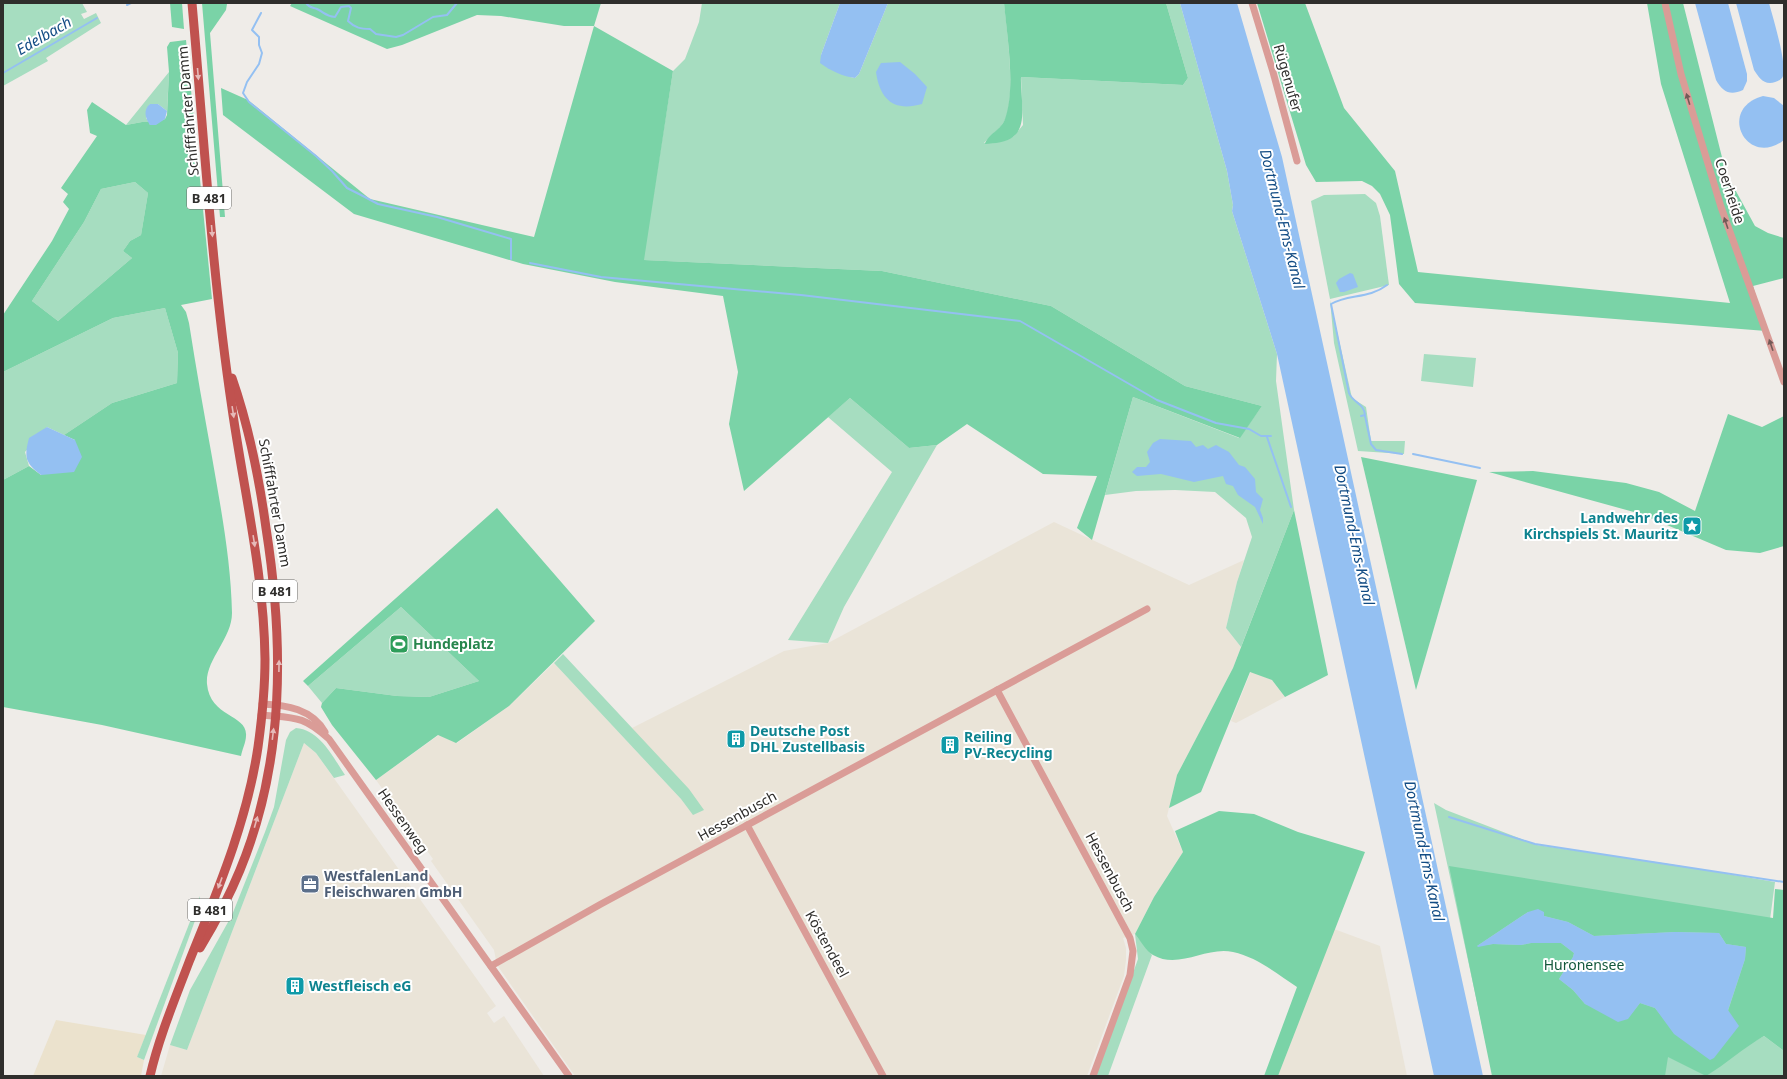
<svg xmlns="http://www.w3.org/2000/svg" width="1787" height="1079" font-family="'Noto Sans',sans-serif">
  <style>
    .commercial { fill: #ebe2cd }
    .built { fill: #eae4d8 }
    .green { fill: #a6ddc0 }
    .forest { fill: #7ad3a7; fill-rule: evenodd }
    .water { fill: #94c0f2 }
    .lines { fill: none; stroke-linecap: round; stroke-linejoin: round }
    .stream { stroke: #94c0f2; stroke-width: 2 }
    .minor { stroke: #da9c97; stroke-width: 7 }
    .major { stroke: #c0524f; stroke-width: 9 }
    .oneway { fill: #e6bab9 }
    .oneway2 { fill: #735a57 }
    .labels { text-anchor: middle; stroke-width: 4; stroke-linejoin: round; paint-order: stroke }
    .shield { fill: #fff; stroke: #6d6d6b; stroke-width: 1 }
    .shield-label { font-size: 13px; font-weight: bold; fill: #2f2e2c }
    .street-label { font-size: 14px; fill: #2f2e2c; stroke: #fff }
    .culture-label { font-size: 14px; font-weight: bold; fill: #0d838f; stroke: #fff; text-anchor: start }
    .leisure-label { font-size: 14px; font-weight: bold; fill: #27864d; stroke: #fff; text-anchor: start }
    .service-label { font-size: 14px; font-weight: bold; fill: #4e5e75; stroke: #fff; text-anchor: start }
    .park-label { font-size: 14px; fill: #13583c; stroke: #fff }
    .water-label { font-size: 15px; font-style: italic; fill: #124c84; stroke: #fff }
  </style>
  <rect width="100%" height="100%" fill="#efece8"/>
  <polygon class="commercial" points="56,1020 146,1035 137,1057 144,1060 141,1076 33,1076"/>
  <g class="built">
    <polygon points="1054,522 1189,585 1244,560 1237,582 1226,628 1241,647 1233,668 1177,775 1167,816 1183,852 1154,897 1135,934 1123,938 1126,948 1126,960 1124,976 1087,1076 575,1076 497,965 494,950 431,861 433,859 376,780 439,735 457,743 509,706 554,663 681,799 693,815 632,728 784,651 828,643"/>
    <polygon points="1251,671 1272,680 1285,697 1236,723 1231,721"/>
    <polygon points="304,743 316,753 496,1006 487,1013 494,1023 504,1016 544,1076 161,1076 170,1045 187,1050"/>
    <polygon points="1334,929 1380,946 1407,1076 1278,1076"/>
  </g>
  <g class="green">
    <polygon points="5,3 82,3 87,12 81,14 84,19 96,13 101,23 46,58 48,61 3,86 3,4"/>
    <path d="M702 3H840L821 55 850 77 855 78 859 74 888 3H1004C1007 30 1016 97 1005 120 1001 128 990 136 984 143L1006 140 1014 136 1023 125 1021 77 1183 85 1188 78 1166 3H1180L1227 171 1233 205 1232 211 1277 354 1276 381 1294 510 1241 647 1226 628 1237 582 1252 537 1246 518 1215 492 1175 490 1136 491 1105 495 1133 397 1239 438 1262 406 1185 386 1051 306 882 271 643 260 673 71 685 59 699 22Z"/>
    <polygon points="169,72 167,111 158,104 150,104 146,118 149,122 142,122 126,125"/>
    <polygon points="135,182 148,193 141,235 130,241 123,251 132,258 58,321 32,301 84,222 101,189"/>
    <polygon points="1365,194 1376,203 1380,216 1389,285 1330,299 1311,201 1324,195"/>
    <polygon points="1330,300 1352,398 1366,407 1371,441 1405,441 1404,454 1358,451 1334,343"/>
    <polygon points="165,308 178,353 177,383 112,403 64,435 47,427 25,452 29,466 3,480 3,372 113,318"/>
    <polygon points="1424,354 1476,358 1473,387 1421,381"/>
    <polygon points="850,398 909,448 937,445 844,607 828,643 788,640 892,472 828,417"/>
    <polygon points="401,607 479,681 429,697 397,696 336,688 322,703 308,686"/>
    <polygon points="563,654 689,789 704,810 693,815 681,799 554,663"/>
    <path d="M296 728C320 730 333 757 345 775L334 778 316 753 304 743 187 1050 170 1045 190 990 232 915 265 832 274 807 286 740 290 732Z"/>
    <polygon points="1434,803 1446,810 1537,845 1669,864 1775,882 1754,1040 1755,1041 1764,1036 1784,1051 1784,1076 1493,1076"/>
    <polygon points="200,896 200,907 144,1060 137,1057"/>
    <polygon points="1135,934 1152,955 1108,1076 1096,1076 1138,959"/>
  </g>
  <g class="forest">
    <polygon points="170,3 182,3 184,29 172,27"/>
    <polygon points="202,3 227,4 226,10 210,33 225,217 220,217"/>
    <polygon points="292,3 601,3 594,26 673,71 644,260 882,271 1051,306 1185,386 1262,406 1240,438 1133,397 1092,540 1077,528 1097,476 1043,474 967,424 937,445 909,448 850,398 744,491 729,424 738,372 723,296 615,282 523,264 354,214 223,115 221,88 248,100 370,199 534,237 594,26 564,26 501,16 477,15 402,45 387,49 290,6"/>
    <path d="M1004 3H1166L1188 78 1183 85 1021 77C1020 94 1028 125 1014 136 1007 143 994 143 985 144 987 135 1002 129 1005 119 1016 88 1007 36 1004 3Z"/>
    <polygon points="1257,3 1305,3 1344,108 1395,171 1418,272 1730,303 1661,84 1647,3 1683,3 1726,173 1755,226 1768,233 1784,238 1784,278 1753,286 1766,331 1415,303 1399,284 1390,215 1380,194 1372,186 1362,181 1316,182 1306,165"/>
    <path d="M186 40 212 299 181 305 186 312 189 323C196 368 204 413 212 457 221 509 231 561 232 613 232 639 205 660 207 684 210 718 248 714 246 736 246 742 242 750 241 756L102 725 3 707V480L29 466 41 475 75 440 64 435 112 403 177 383 178 353 165 308 113 318 3 372V315L52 241 69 209 63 202 68 194 61 188 97 136 90 133 87 110 92 102 126 125 142 122H149L150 125 165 119 167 115 169 72 167 47 170 42ZM135 182 148 193 141 235 130 241 123 251 132 258 58 321 32 301 84 222 101 189Z"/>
    <polygon points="1728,414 1762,427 1784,416 1784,546 1760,553 1726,550 1641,514 1489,472 1533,471 1626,483 1659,492 1695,511"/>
    <polygon points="1361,457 1477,480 1416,690"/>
    <polygon points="497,508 595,621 509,706 456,743 438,735 376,780 332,725 321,707 322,703 336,688 397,696 429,697 479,681 401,607 308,686 303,681"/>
    <polygon points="1294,510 1328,675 1285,697 1272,680 1250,672 1201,792 1169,808 1177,775 1233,668"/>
    <path d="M1219 811 1254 814 1298 832 1365 852 1278 1076H1264L1297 987C1277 974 1257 957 1233 952 1206 946 1179 970 1153 955 1146 951 1140 940 1135 934L1154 897 1183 852 1175 831Z"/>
    <path d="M1449 866 1773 918 1775 889 1784 890V1051L1764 1036C1743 1048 1726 1064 1706 1076L1668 1057 1665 1076H1492ZM1528 912H1544V916L1568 922 1594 936 1675 932 1719 933 1726 944 1746 947 1745 959 1728 1011 1664 1019 1655 1008 1640 1003 1628 1018 1585 1004 1573 990 1559 979 1573 957 1574 953 1561 943H1531L1521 945 1493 944 1477 946Z"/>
  </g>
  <g class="water">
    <path d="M840 3H888L859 74 855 78C844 77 829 70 820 63L821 55Z"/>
    <polygon points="1180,3 1237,3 1282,157 1483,1076 1434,1076 1277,354 1232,211 1233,205 1227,171"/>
    <path d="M1695 3H1728L1747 74V81L1743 90C1730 96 1723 92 1716 80Z"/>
    <path d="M1736 3H1769C1773 18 1787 63 1783 76 1782 80 1775 83 1770 83 1762 83 1758 76 1754 70Z"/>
    <path d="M900 62 915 74 927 87 922 104C894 112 880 100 876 72L881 63Z"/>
    <path d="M1763 96 1774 98 1784 106V140C1747 169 1716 109 1763 96Z"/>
    <path d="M150 104H158L167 111 165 119 156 125H150C145 118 143 110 150 104Z"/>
    <polygon points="1350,273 1353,274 1358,287 1344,292 1340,292 1336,283 1339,279"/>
    <path d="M47 427 75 440 82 457 74 472 41 475C25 463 24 457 29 438Z"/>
    <polygon points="1160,439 1191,441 1196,447 1203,445 1208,449 1216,445 1229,452 1239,465 1245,467 1255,479 1256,492 1263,499 1260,510 1263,518 1263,524 1255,507 1238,495 1233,486 1226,484 1223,476 1194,482 1161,474 1137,476 1132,472 1137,467 1146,467 1150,462 1147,452 1153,443"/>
    <polygon points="1538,909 1544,912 1544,916 1568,922 1594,936 1675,932 1719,933 1726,944 1746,947 1745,959 1728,1010 1739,1026 1714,1058 1710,1060 1674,1034 1655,1008 1640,1003 1628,1019 1618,1022 1585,1004 1573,990 1559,979 1573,957 1574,953 1561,943 1531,943 1521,945 1493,944 1478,947 1477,946 1528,912"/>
  </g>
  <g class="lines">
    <g class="stream">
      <path d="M306 3C309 8 312 7 317 9 325 13 325 16 335 17L341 7 349 6 351 8 348 21C355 28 361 29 370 29L376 34 396 37 403 35 433 17 447 15 457 3"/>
      <polyline points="127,5 131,3"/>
      <polyline points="261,13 252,30 259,37 259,45 262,53 259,64 247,82 243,93 249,102 316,156 332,171 347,188 361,195 378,204 437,217 511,239 511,259"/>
      <polyline points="3,73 97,18"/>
      <polyline points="530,263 601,277 801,295 1020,321 1157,400 1216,423 1249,429 1261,436 1271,436"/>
      <path d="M1361 416 1365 415C1364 403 1353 403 1349 393L1331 304C1348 294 1369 299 1387 285"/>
      <polyline points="1365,416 1371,444 1376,450 1402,454"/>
      <polyline points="1267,437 1291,507"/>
      <polyline points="1413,454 1480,468"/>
      <polyline points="1449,817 1535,844 1784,882"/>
    </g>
    <g class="minor">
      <polyline points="1252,3 1273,72 1297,161"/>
      <polyline points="1665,3 1681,74 1721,207 1784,382"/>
      <polyline points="997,690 1130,938 1133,951 1130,975 1093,1076"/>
      <path d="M262 704C287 705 312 709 325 732"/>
      <path d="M261 715C294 718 303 715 329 739L569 1076"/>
      <polyline points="747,825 883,1076"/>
      <polyline points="491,966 601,904 1147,609"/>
    </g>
    <g class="major">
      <path d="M200 948C215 923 229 897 240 870 285 761 284 643 266 528 259 477 249 427 232 378"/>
      <path d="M150 1076C159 1037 175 999 189 962 217 892 247 822 258 747 262 718 265 688 265 659 264 574 244 492 232 408 212 274 204 138 192 3"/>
    </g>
  </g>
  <defs><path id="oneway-solid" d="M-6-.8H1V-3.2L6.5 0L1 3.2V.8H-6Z"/></defs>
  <g class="oneway">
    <use href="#oneway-solid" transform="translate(198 74) rotate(85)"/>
    <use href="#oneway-solid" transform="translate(212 231) rotate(85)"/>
    <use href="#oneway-solid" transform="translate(233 412) rotate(81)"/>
    <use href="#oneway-solid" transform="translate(254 541) rotate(81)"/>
    <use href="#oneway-solid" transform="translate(279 666) rotate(-89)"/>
    <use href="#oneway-solid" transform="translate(273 734) rotate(-83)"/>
    <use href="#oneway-solid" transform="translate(256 822) rotate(-74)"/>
    <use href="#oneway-solid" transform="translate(220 883) rotate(110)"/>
  </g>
  <g class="oneway2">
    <use href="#oneway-solid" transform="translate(1688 99) rotate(-107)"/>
    <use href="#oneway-solid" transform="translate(1726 223) rotate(-109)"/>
    <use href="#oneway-solid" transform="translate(1771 345) rotate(-109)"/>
  </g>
  <defs>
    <g id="sight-square" transform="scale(1)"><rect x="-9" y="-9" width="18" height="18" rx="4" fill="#0f9aa8" stroke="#fff"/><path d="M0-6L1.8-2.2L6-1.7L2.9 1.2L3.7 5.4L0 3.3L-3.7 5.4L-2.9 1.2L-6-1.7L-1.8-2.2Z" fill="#fff"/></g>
    <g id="stadium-square" transform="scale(1)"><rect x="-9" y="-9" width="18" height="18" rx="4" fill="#2e9e5b" stroke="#fff"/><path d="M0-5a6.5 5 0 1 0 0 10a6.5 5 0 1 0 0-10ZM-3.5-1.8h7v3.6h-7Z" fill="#fff"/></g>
    <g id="building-square" transform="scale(1)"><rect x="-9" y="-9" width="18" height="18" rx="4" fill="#0f9aa8" stroke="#fff"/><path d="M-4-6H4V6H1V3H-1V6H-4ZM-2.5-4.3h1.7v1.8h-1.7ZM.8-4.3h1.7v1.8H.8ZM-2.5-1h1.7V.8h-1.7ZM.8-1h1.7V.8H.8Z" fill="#fff"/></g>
    <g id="office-square" transform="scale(1)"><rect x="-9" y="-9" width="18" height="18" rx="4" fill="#5c6f8a" stroke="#fff"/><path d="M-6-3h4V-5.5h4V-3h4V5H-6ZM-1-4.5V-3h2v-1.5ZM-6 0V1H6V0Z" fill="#fff"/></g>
  </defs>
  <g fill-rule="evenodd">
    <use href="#sight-square" x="1692" y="526"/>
    <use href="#stadium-square" x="399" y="644"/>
    <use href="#building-square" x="736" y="739"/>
    <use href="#building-square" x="950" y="745"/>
    <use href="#office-square" x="310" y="884"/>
    <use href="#building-square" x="295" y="986"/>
  </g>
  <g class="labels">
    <g class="shield">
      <rect x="187" y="187" width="44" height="22" rx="3"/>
      <rect x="253" y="580" width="44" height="22" rx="3"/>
      <rect x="188" y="899" width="44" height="22" rx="3"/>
    </g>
    <g class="shield-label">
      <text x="209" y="203">B 481</text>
      <text x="275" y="596">B 481</text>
      <text x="210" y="915">B 481</text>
    </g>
    <g class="street-label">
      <text transform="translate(1288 78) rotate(74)" y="5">Rügenufer</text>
      <text transform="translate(188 111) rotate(-95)" y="5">Schifffahrter Damm</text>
      <text transform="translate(1730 191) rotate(72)" y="5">Coerheide</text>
      <text transform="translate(275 503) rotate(80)" y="5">Schifffahrter Damm</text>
      <text transform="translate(737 816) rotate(-29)" y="5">Hessenbusch</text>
      <text transform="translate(403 821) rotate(55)" y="5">Hessenweg</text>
      <text transform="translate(1110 872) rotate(62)" y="5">Hessenbusch</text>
      <text transform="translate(827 944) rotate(61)" y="5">Köstendeel</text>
    </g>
    <g class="culture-label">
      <text x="1678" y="523" text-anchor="end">Landwehr des<tspan x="1678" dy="16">Kirchspiels St. Mauritz</tspan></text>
      <text x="750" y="736">Deutsche Post<tspan x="750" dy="16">DHL Zustellbasis</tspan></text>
      <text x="964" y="742">Reiling<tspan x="964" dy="16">PV-Recycling</tspan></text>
      <text x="309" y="991">Westfleisch eG</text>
    </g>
    <g class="leisure-label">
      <text x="413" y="649">Hundeplatz</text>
    </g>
    <g class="service-label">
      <text x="324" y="881">WestfalenLand<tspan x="324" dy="16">Fleischwaren GmbH</tspan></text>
    </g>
    <g class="park-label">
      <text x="1584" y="970">Huronensee</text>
    </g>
    <g class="water-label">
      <text transform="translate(44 36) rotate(-30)" y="5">Edelbach</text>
      <text transform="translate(1282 219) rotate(76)" y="5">Dortmund-Ems-Kanal</text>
      <text transform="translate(1354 535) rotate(78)" y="5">Dortmund-Ems-Kanal</text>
      <text transform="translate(1424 851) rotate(78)" y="5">Dortmund-Ems-Kanal</text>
    </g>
  </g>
  <rect width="1787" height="1079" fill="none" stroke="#2f2e2c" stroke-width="8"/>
</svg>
